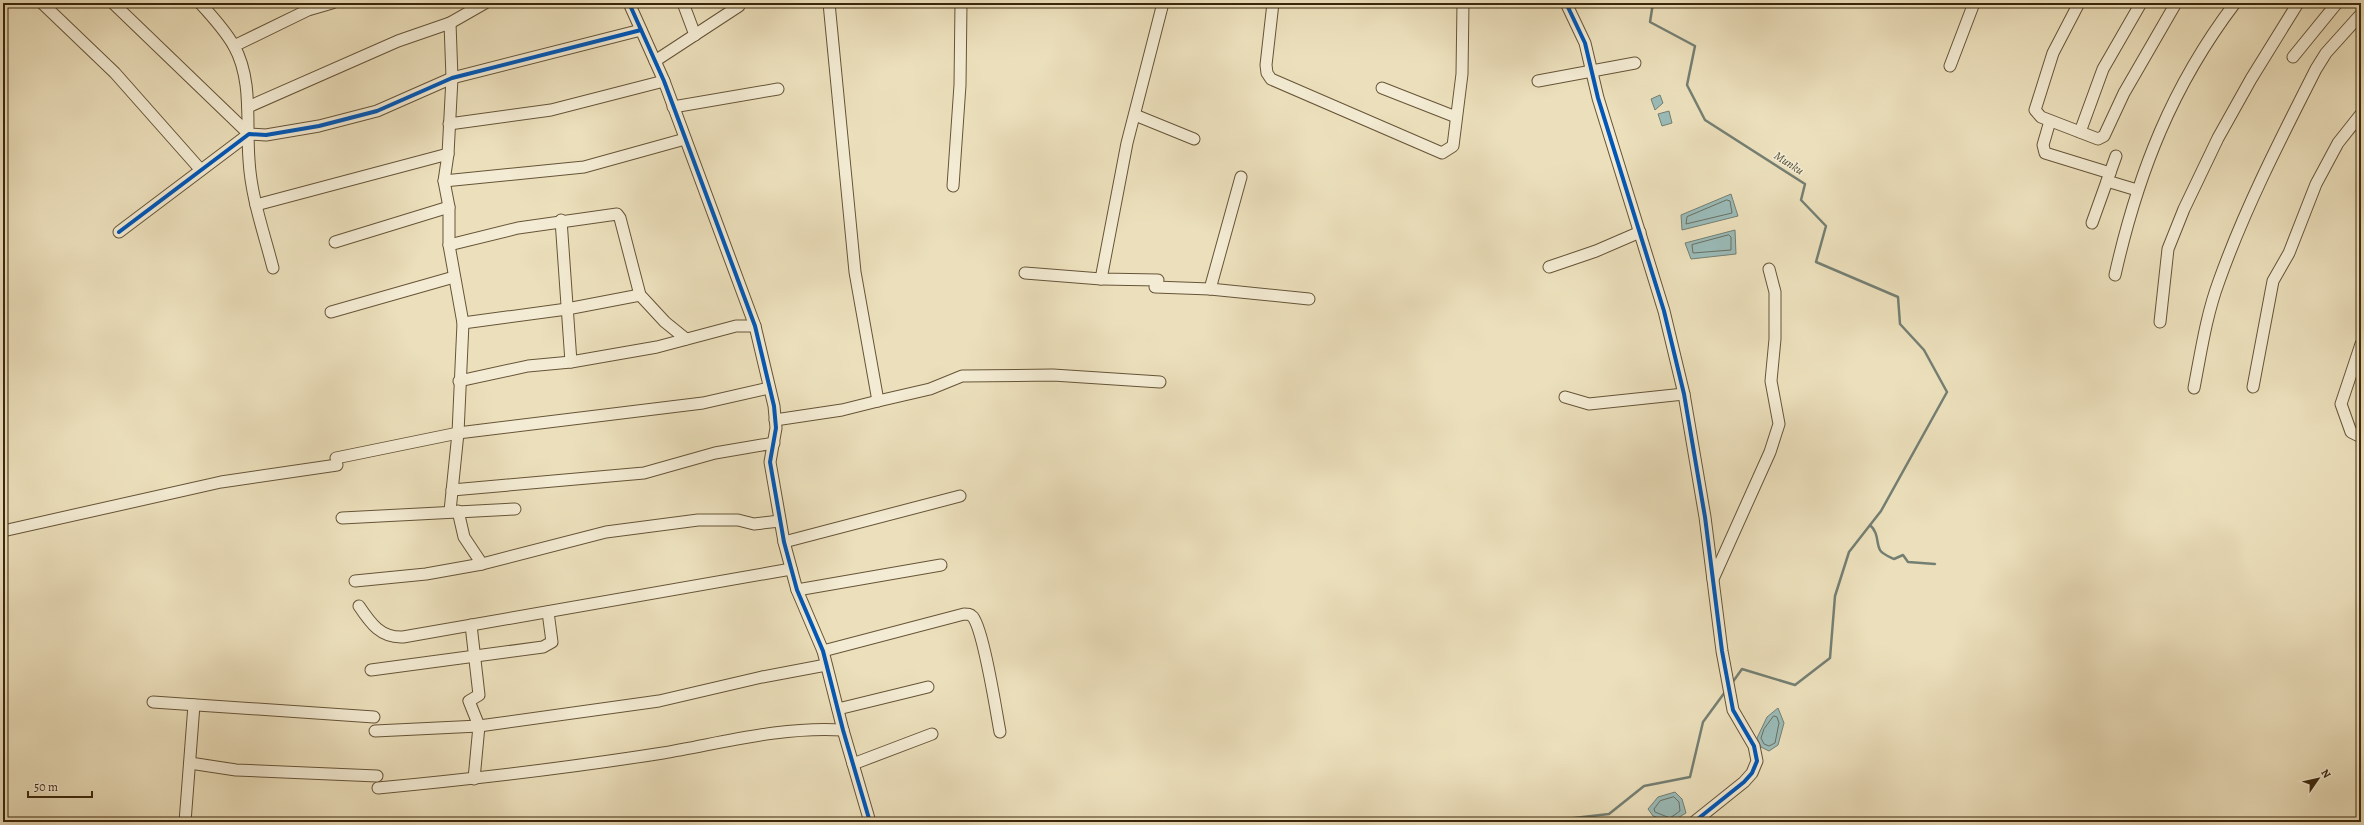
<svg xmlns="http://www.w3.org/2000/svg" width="2364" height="825" font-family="Alegreya,serif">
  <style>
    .water { fill: #9abbb8; stroke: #747f73 }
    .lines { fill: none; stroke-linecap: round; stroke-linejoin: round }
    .shore { stroke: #6a7062; stroke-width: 1 }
    .stream { stroke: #747f73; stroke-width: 2.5 }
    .minor-casing { stroke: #665437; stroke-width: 13 }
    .minor { stroke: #f3ebd3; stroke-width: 11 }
    .cycleway-casing { stroke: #f3ebd3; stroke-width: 6 }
    .cycleway { stroke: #0057b8; stroke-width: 4 }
    .labels { text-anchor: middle; stroke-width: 3; stroke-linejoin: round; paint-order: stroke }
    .water-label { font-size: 12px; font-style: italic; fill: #524b36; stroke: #f3ebd3 }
  </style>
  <rect width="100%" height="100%" fill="#ece0bc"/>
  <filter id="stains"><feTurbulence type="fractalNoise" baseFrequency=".005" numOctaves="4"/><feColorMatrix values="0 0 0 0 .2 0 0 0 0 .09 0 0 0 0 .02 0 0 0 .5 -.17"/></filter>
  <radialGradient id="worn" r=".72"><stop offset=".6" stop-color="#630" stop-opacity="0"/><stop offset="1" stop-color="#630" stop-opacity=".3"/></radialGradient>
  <g class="water">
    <polygon points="1660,95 1663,103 1655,110 1651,99"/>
    <polygon points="1669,111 1672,123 1662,126 1658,114"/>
    <polygon points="1731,194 1738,216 1682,230 1681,215"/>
    <polygon points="1735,230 1736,254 1691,259 1685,243"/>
    <polygon points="1778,708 1784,723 1778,745 1769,751 1761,747 1757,738 1767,717"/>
    <polygon points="1675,792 1682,799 1686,813 1671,822 1653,816 1648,809 1658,797"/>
  </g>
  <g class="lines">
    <g class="shore">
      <polygon points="1727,200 1730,201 1732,213 1686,224 1687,217"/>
      <polygon points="1729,235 1731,237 1731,250 1693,253 1692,245"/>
      <polygon points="1774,716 1777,717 1779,723 1775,743 1769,746 1764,744 1761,738 1764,729"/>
      <polygon points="1674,797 1679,802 1680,811 1670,818 1655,812 1654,809 1660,801"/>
    </g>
    <g class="stream">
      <polyline points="1653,3 1650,22 1695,46 1687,85 1705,120 1805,184 1801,200 1826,226 1816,262 1898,297 1900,324 1924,350 1947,392 1881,511 1849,552 1835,596 1830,658 1795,685 1742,669 1732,683"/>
      <path d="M1870 525C1879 533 1876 543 1880 550 1882 554 1890 557 1894 559L1903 555 1908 562 1935 564"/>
      <polyline points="1539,822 1609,814 1644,786 1690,777 1703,722 1725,692"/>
    </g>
    <g class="minor-casing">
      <g id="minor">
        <polyline points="42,3 115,73 200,169"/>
        <polyline points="113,3 249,134"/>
        <path d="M200 3C212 16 225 30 234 46 253 80 246 123 249 160 251 197 264 233 273 268"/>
        <polyline points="629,3 664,81 755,326 774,406 776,428 770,462 784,542 797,590 823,651 843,730 870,822"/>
        <polyline points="683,3 695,35"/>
        <polyline points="829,3 855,272 878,401"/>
        <polyline points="1273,3 1266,65 1267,73 1271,79 1442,153 1453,146 1462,74 1463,3"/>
        <polyline points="1566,3 1585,43 1598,98 1664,311 1684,394 1705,517 1722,651 1733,710 1754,746 1757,761 1752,773 1744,782 1694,822"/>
        <polyline points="2079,3 2053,53 2035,110 2041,117 2098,139 2104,136 2124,93 2176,3"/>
        <polyline points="450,23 452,78 448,154 444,181 449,207 449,245 463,323 458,433 450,511"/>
        <polyline points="234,46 308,10 332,3"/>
        <polyline points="2293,57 2337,3"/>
        <polyline points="655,61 739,6"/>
        <polyline points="1950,66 1974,3"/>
        <polyline points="1538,81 1635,63"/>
        <polyline points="1382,88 1456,117"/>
        <polyline points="248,107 398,41 450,23 485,3"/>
        <polyline points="673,107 778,89"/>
        <polyline points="1135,115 1194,139"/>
        <polyline points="2050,121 2043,145 2045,153 2110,173"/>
        <polyline points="449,124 551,110 664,81"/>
        <polyline points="2080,132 2103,69 2141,3"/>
        <polyline points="444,181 584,167 685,139"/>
        <polyline points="2107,181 2137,190"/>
        <polyline points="953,186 960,85 961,3"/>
        <polyline points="256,205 448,154"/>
        <polyline points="561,220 571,362"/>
        <polyline points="2092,223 2116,156"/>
        <polyline points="119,232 249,134 266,135 319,126 377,111 452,78 641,30"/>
        <polyline points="335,242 449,207"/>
        <polyline points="449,245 518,228 617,214 620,218 640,295 665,322 686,339"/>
        <polyline points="1549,267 1596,251 1640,232"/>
        <polyline points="1025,273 1101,279 1158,280"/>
        <path d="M2115 275C2138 173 2172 86 2235 3"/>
        <polyline points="1101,279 1127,143 1163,3"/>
        <polyline points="1155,287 1210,289 1309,299"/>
        <polyline points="1210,289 1241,177"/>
        <polyline points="331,312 454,277"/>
        <polyline points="2160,322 2168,249 2184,209 2218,138 2251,79 2298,3"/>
        <polyline points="463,323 567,309 640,295"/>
        <polyline points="2361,344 2341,404 2351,432 2361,437"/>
        <polyline points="459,381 528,366 571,362 657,347 736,326 755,326"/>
        <polyline points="2253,387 2273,281 2289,253 2316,184 2338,143 2361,114"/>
        <path d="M2194 388C2201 352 2206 316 2219 281 2245 208 2281 138 2316 69L2326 53 2361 14"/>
        <polyline points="1565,397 1589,404 1684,394"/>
        <polyline points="775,420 842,410 878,401 930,389 962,376 1053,375 1160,382"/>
        <polyline points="336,458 458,433 703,403 769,388"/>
        <polyline points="452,490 644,473 715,453 774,443"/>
        <polyline points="458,511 464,537 482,564"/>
        <polyline points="342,518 515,509"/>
        <polyline points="3,531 221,482 337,465"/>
        <polyline points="784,542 960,496"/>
        <polyline points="1713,579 1770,452 1779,424 1771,381 1775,339 1775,292 1769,269"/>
        <polyline points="355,581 426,574 482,564 606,532 698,520 738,520 754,524 780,521"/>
        <polyline points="797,590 941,565"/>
        <path d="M359 606C371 624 381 638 403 637L791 569"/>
        <polyline points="471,625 479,695 469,701 479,726 474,779"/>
        <path d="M823 651 964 614C968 614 970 614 973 617 984 632 996 711 1000 732"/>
        <polyline points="371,670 543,647 552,642 548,612"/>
        <polyline points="153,702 374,717"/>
        <polyline points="838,709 928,687"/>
        <polyline points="375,731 479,726 659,701 762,677 826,665"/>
        <polyline points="190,763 236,770 377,776"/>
        <polyline points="853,764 932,734"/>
        <path d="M378 788C473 779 568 768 663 753 722 743 782 726 843 730"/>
        <polyline points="185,822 194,705"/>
      </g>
    </g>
    <use href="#minor" class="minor"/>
    <g class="cycleway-casing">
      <g id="cycleway">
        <polyline points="629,3 664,81 755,326 774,406 776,428 770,462 784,542 797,590 823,651 843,730 870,822"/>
        <polyline points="1566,3 1585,43 1598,98 1664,311 1684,394 1705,517 1722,651 1733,710 1754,746 1757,761 1752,773 1744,782 1694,822"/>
        <polyline points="119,232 249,134 266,135 319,126 377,111 452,78 641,30"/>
      </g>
    </g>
    <use href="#cycleway" class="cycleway"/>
  </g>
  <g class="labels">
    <g class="water-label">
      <text transform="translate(1789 163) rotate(33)" y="4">Munku</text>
    </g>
  </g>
  <rect width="2364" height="825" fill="none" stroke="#ece0bc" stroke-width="16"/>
  <rect x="4" y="4" width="2356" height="817" fill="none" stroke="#3a260b" stroke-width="2"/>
  <rect x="8" y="8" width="2348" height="809" fill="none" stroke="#3a260b"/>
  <g transform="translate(2318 779) rotate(56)" stroke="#f3ebd3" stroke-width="3" paint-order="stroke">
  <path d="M0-3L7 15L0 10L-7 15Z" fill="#3a260b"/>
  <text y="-6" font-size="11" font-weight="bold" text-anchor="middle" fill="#3a260b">N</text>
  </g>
  <path d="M28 791v6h64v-6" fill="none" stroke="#3a260b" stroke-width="2"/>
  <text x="34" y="791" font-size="12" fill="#3a260b" stroke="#f3ebd3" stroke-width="3" paint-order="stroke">50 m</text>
  <rect width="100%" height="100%" filter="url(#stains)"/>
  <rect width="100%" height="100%" fill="url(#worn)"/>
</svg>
